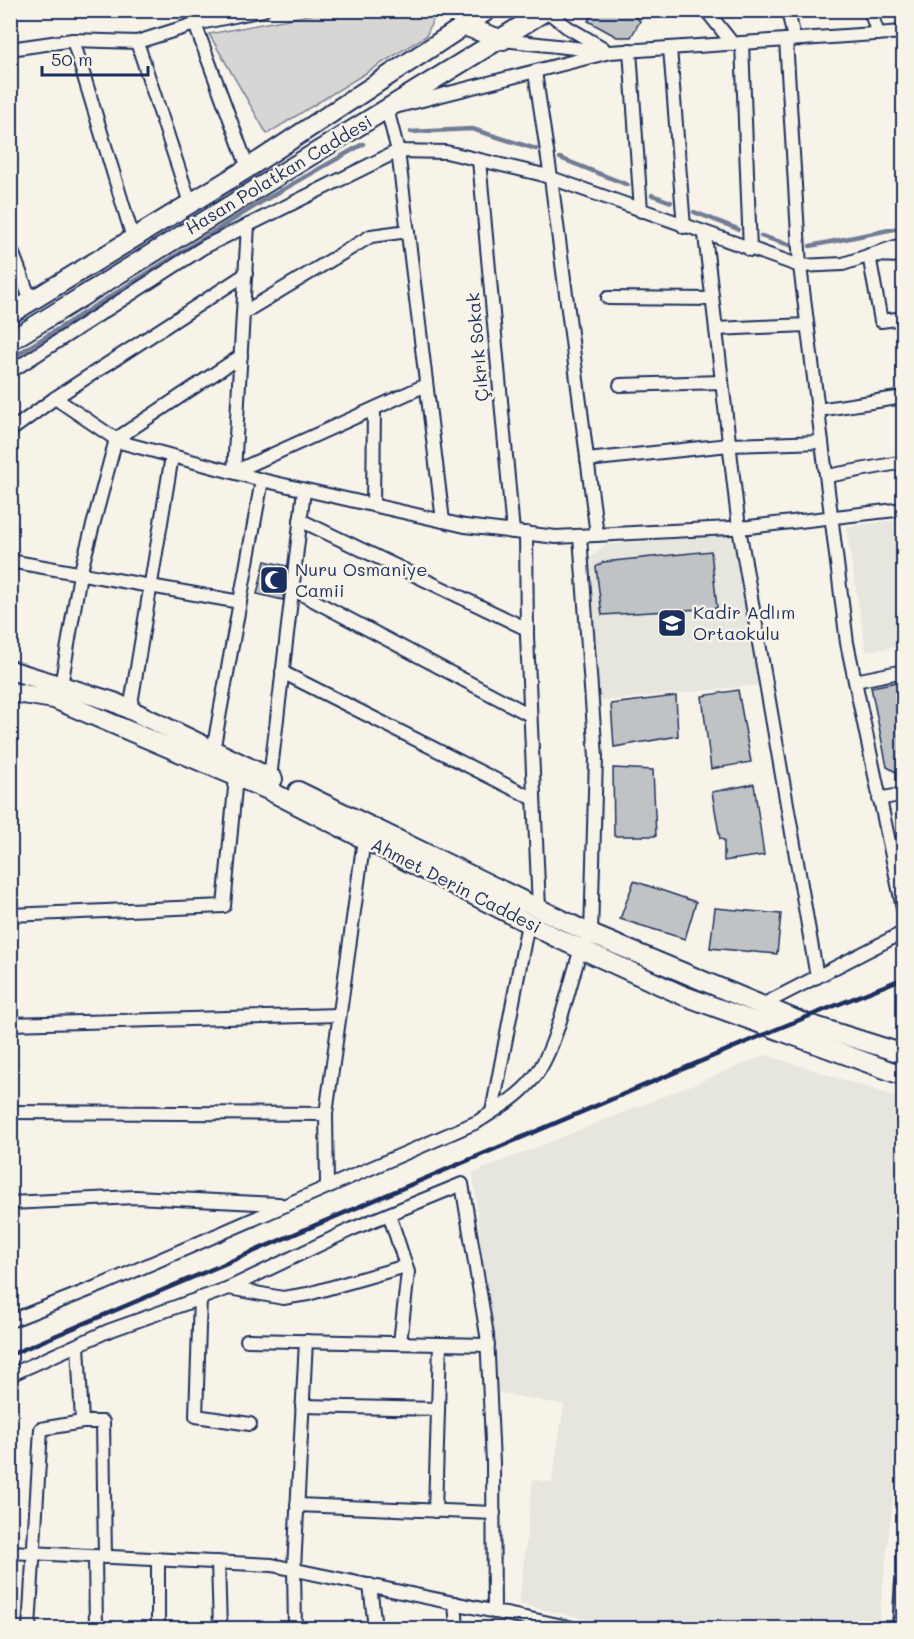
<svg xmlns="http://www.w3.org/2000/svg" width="914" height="1639" font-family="Mali,sans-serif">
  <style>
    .built { fill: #e6e5de }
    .green { fill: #d7d6d4; stroke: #798299; stroke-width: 1.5 }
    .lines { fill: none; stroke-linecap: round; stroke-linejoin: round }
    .stream { stroke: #727c95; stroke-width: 4.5 }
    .building { fill: #c0c3c5; stroke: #1b2f5e; stroke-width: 1.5 }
    .minor-casing { stroke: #1b2f5e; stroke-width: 16 }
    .tertiary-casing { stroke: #1b2f5e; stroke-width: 20 }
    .secondary-casing { stroke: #1b2f5e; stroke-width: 22 }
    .minor { stroke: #f7f3e8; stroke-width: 12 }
    .tertiary { stroke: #f7f3e8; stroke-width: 15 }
    .secondary { stroke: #f7f3e8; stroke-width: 18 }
    .rail { stroke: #1b2f5e; stroke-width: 4.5 }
    .labels { text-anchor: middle; stroke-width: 5; stroke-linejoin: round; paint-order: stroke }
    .street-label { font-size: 18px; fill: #1b2f5e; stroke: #f7f3e8 }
    .poi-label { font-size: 18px; fill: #1b2f5e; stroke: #f7f3e8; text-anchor: start }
  </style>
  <rect width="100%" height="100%" fill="#f7f3e8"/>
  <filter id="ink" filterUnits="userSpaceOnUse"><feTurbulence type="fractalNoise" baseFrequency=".0167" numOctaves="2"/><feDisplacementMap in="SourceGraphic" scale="12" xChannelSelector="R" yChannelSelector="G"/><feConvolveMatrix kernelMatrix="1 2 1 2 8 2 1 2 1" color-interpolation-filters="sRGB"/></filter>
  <g filter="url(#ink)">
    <g class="built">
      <polygon points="903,519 903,646 866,651 846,527"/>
      <polygon points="739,534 759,685 600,701 589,560 605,545"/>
      <polygon points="766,1055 903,1099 904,1403 878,1628 627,1628 519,1604 533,1479 552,1483 564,1405 497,1392 473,1173"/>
    </g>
    <polygon class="green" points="335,10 429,11 433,20 426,36 267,134 209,34"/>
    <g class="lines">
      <g class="stream">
        <polyline points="411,132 472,129 536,149"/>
        <polyline points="560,158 628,185"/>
        <polyline points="652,195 671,202"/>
        <polyline points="694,212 738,229"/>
        <polyline points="761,236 790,245"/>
        <polyline points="810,246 904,227"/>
        <polyline points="10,359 263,201 363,144"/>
      </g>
    </g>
    <g class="building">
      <polygon points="595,10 629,10 640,21 631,37 617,37 588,21"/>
      <polygon points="711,551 717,608 602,615 596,567 603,562"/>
      <polygon points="265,561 287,566 283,600 257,594"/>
      <polygon points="903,681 903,776 887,767 871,687"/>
      <polygon points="738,690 751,762 711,769 702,696"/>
      <polygon points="676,696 678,736 614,747 611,704"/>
      <polygon points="613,768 653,770 656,836 614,836"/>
      <polygon points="754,784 764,855 724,861 724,840 720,839 712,792"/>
      <polygon points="634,881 696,902 685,939 620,919"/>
      <polygon points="715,908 781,914 777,954 710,948"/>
    </g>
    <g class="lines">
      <g class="minor-casing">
        <g id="minor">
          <polyline points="452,10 464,26"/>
          <polyline points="706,10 733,44"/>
          <polyline points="788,10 794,39"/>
          <polyline points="870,10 878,34"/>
          <polyline points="547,11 567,27 603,48"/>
          <polyline points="195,24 248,168"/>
          <polyline points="73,40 133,238"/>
          <polyline points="503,40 610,52 904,32"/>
          <polyline points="786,40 800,266 847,643 904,913"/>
          <polyline points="137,42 190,203"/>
          <polyline points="742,43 750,250"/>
          <polyline points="670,48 684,227"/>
          <polyline points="10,49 73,40 137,42 195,24 263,10"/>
          <polyline points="630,50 641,211"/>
          <polyline points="535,72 551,178 597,535"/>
          <polyline points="479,160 513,532"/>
          <polyline points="248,225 234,472 426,385"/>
          <polyline points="705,235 739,528 817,977"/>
          <polyline points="10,246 31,301"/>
          <polyline points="904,256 869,255 881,321 904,318"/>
          <polyline points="608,298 712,299"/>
          <polyline points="243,313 371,236 408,231"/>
          <polyline points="716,329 807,325"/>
          <polyline points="10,372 204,247 398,151 446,152 540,174 800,266 843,264 904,244"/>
          <polyline points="620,385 722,382"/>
          <polyline points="55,398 120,442 262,480 465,526 556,537 749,527 904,509"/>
          <polyline points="818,410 904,397"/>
          <polyline points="10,431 55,398 246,274"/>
          <polyline points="587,460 729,445 822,442"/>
          <polyline points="827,476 904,462"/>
          <polyline points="373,505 374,409"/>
          <polyline points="300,520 527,629"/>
          <polyline points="443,521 398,151 387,109 610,52"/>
          <polyline points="526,533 527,636 539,908"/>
          <polyline points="10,561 240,602"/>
          <polyline points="292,589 530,715"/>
          <polyline points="282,672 534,799"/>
          <polyline points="855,681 904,671"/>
          <polyline points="61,686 80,574 116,439 241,356"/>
          <polyline points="130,710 172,456"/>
          <polyline points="213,751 262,480"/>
          <polyline points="270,778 304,490"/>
          <polyline points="879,799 904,794"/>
          <polyline points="10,915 224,906 236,777"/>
          <polyline points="762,1005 904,932"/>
          <polyline points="10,1024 339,1015"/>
          <polyline points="10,1112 326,1114"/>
          <polyline points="492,1112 528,923"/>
          <polyline points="327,1185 326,1114 364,839"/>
          <polyline points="10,1203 135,1197 279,1204"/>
          <polyline points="389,1214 408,1272 400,1343"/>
          <polyline points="229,1288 283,1298 308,1294 406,1266"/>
          <polyline points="200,1298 196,1416 250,1424"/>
          <path d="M10 1321 104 1284 477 1122C497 1109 517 1098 532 1080 556 1052 569 985 581 949L591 934 596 757 580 536"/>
          <polyline points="247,1340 488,1345"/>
          <polyline points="78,1345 82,1422 103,1422 105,1557"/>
          <polyline points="10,1375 108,1331 229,1288 352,1229 462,1184 487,1335 493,1463 494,1612"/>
          <polyline points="302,1406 438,1409"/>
          <polyline points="297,1505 494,1513"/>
          <polyline points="435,1511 440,1344"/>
          <polyline points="10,1552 272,1565 573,1628"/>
          <polyline points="95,1556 96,1628"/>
          <polyline points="218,1562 220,1628"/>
          <polyline points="370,1585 375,1628"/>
          <polyline points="455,1603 457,1628"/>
          <polyline points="29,1628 41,1429 82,1422"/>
          <polyline points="158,1628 158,1559"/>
          <polyline points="295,1628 294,1569 306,1341"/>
        </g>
      </g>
      <g class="tertiary-casing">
        <polyline id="tertiary" points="901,1628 904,1580"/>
      </g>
      <g class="secondary-casing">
        <g id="secondary">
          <polyline points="464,26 503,40"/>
          <polyline points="10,314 248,168 488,10"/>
          <polyline points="10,341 547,10"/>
          <polyline points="10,670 114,702 273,779"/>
          <polyline points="10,692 54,699 268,790 559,939 682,995 904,1076"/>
          <polyline points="298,791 591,934 799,1021 904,1054"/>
        </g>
      </g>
      <use href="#minor" class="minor"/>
      <use href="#tertiary" class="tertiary"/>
      <use href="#secondary" class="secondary"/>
      <polyline class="rail" points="10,1355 777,1029 904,978"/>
    </g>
  </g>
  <defs>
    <g id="mosque-square" transform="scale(1.5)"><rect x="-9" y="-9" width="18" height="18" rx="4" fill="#1b2f5e" stroke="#f7f3e8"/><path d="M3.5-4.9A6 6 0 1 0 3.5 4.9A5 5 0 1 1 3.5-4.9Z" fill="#fff"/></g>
    <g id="school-square" transform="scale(1.5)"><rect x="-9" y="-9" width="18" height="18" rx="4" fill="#1b2f5e" stroke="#f7f3e8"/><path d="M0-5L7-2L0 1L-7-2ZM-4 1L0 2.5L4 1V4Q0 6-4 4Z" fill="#fff"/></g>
  </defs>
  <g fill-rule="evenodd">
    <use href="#mosque-square" x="274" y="580"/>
    <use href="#school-square" x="672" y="623"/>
  </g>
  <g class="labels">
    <g class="street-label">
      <text transform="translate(279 175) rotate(-31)" y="6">Hasan Polatkan Caddesi</text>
      <text transform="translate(478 347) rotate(-95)" y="6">Çıkrık Sokak</text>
      <text transform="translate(456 886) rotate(27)" y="6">Ahmet Derin Caddesi</text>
    </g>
    <g class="poi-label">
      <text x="295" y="576">Nuru Osmaniye<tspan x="295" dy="21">Camii</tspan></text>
      <text x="693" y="619">Kadir Adlım<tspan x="693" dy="21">Ortaokulu</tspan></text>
    </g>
  </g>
  <rect width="914" height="1639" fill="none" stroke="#f7f3e8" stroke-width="36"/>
  <rect x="18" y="18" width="878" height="1603" fill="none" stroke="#1b2f5e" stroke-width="2" filter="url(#ink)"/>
  <path d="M42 66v9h106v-9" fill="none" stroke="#1b2f5e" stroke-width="3"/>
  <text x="51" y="66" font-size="18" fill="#1b2f5e" stroke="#f7f3e8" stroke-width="4.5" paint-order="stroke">50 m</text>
</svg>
